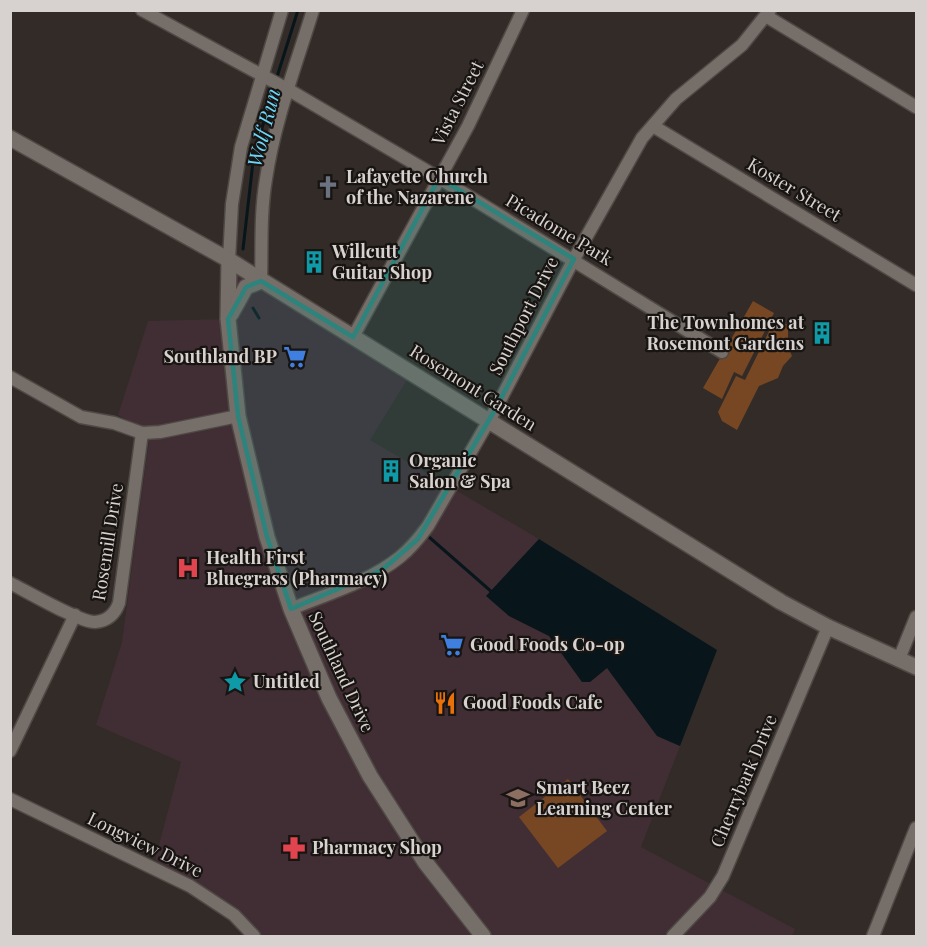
<svg xmlns="http://www.w3.org/2000/svg" width="927" height="947" font-family="'Playfair Display',serif">
  <style>
    .commercial { fill: #412e35 }
    .green { fill: #764722 }
    .water { fill: #08161b }
    .lines { fill: none; stroke-linecap: round; stroke-linejoin: round }
    .stream { stroke: #08161b; stroke-width: 3 }
    .street-casing { stroke: #4f4945; stroke-width: 15 }
    .secondary-casing { stroke: #4f4945; stroke-width: 18 }
    .street { stroke: #766e68; stroke-width: 12 }
    .secondary { stroke: #766e68; stroke-width: 15 }
    .marked { fill: #2d847d; fill-opacity: 0.2; stroke: #2d847d; stroke-width: 4.5; stroke-linejoin: round }
    .labels { text-anchor: middle; stroke-width: 4.5; stroke-linejoin: round; paint-order: stroke }
    .street-label { font-size: 18px; fill: #d7d2cf; stroke: #181412 }
    .poi-label { font-size: 18px; font-weight: bold; fill: #d7d2cf; stroke: #181412; text-anchor: start }
    .water-label { font-size: 20px; font-style: italic; fill: #6cd7fb; stroke: #181412 }
  </style>
  <rect width="100%" height="100%" fill="#322b27"/>
  <polygon class="commercial" points="229,260 411,373 370,440 539,539 487,596 509,616 549,636 582,682 590,682 607,668 657,736 680,746 641,847 795,929 792,936 252,936 234,915 155,860 181,762 96,725 122,642 150,433 118,415 148,321 228,319"/>
  <g class="green">
    <polygon points="753,301 774,313 742,376 734,372 722,399 703,388"/>
    <polygon points="775,319 788,325 788,346 792,356 783,366 778,378 759,386 737,430 722,421 718,412 736,376 745,380"/>
    <polygon points="568,779 607,831 558,868 519,817"/>
  </g>
  <polygon class="water" points="539,539 717,650 680,746 657,736 607,668 590,682 582,682 549,636 509,616 486,596"/>
  <g class="lines">
    <g class="stream">
      <polyline points="276,80 298,10"/>
      <polyline points="243,249 254,153 275,87"/>
      <polyline points="253,308 259,318"/>
      <polyline points="429,537 493,593"/>
    </g>
    <g class="street-casing">
      <g id="street">
        <polyline points="142,10 289,90 439,178 722,352"/>
        <polyline points="766,16 916,107"/>
        <polyline points="653,126 916,285"/>
        <polyline points="229,260 232,204 241,147 282,10"/>
        <path d="M261 281C262 247 260 213 266 179 274 123 296 65 313 10"/>
        <polyline points="353,337 468,126 523,10"/>
        <polyline points="10,377 81,417 114,423 142,433 160,432 238,416"/>
        <path d="M10 583C26 591 81 623 95 622 108 621 115 614 119 603L142 433"/>
        <path d="M291 609C327 594 369 582 400 557 411 548 420 537 428 526L495 410 574 259 642 138 676 99 742 45 770 10"/>
        <polyline points="899,659 916,617"/>
        <polyline points="10,751 75,615"/>
        <polyline points="10,799 190,886 234,915 254,936"/>
        <polyline points="673,936 710,897 723,876 828,627"/>
        <polyline points="873,936 916,828"/>
      </g>
    </g>
    <g class="secondary-casing">
      <g id="secondary">
        <polyline points="10,138 229,260 781,602 828,627 916,667"/>
        <polyline points="229,260 228,319 238,416 267,537 291,609 329,698 370,776 425,862 483,936"/>
        <polyline points="231,314 246,287 261,281"/>
      </g>
    </g>
    <use href="#street" class="street"/>
    <use href="#secondary" class="secondary"/>
  </g>
  <path class="marked" d="M439 178 574 259 495 410 418 539 382 570 291 609 267 537 238 416 228 319 246 287 261 281 353 337Z"/>
  <defs>
    <g id="church-bare" transform="scale(1.8)"><path d="M-1.2-6h2.4v3.5h3.3v2.4h-3.3V6h-2.4V-.1h-3.3v-2.4h3.3Z" fill="#6b7280" stroke="#181412" stroke-width="2.5" paint-order="stroke"/></g>
    <g id="building-bare" transform="scale(1.8)"><path d="M-4-6H4V6H1V3H-1V6H-4ZM-2.5-4.3h1.7v1.8h-1.7ZM.8-4.3h1.7v1.8H.8ZM-2.5-1h1.7V.8h-1.7ZM.8-1h1.7V.8H.8Z" fill="#0f9aa8" stroke="#181412" stroke-width="2.5" paint-order="stroke"/></g>
    <g id="supermarket-bare" transform="scale(1.8)"><path d="M-6-5.5h2.5l.6 2H6L4.5 2H-2.5L-4.4-4H-6ZM-1.5 3.2a1.3 1.3 0 1 0 .1 0ZM3 3.2a1.3 1.3 0 1 0 .1 0Z" fill="#3f7fe0" stroke="#181412" stroke-width="2.5" paint-order="stroke"/></g>
    <g id="hospital-bare" transform="scale(1.8)"><path d="M-5-5h3v3.5h4V-5h3V5h-3V1.5h-4V5h-3Z" fill="#e0444e" stroke="#181412" stroke-width="2.5" paint-order="stroke"/></g>
    <g id="sight-bare" transform="scale(1.8)"><path d="M0-6L1.8-2.2L6-1.7L2.9 1.2L3.7 5.4L0 3.3L-3.7 5.4L-2.9 1.2L-6-1.7L-1.8-2.2Z" fill="#0f9aa8" stroke="#181412" stroke-width="2.5" paint-order="stroke"/></g>
    <g id="restaurant-bare" transform="scale(1.8)"><path d="M-5-6h1v4h1v-4h1v4h1v-4h1v5L-1.5 .5V6h-2V.5L-5-1ZM5-6V6H3V1.5H1.5Q1.5-4 5-6Z" fill="#e8710a" stroke="#181412" stroke-width="2.5" paint-order="stroke"/></g>
    <g id="school-bare" transform="scale(1.8)"><path d="M0-5L7-2L0 1L-7-2ZM-4 1L0 2.5L4 1V4Q0 6-4 4Z" fill="#8d6e63" stroke="#181412" stroke-width="2.5" paint-order="stroke"/></g>
    <g id="pharmacy-bare" transform="scale(1.8)"><path d="M-2-6h4v4h4v4h-4v4h-4v-4h-4v-4h4Z" fill="#e0444e" stroke="#181412" stroke-width="2.5" paint-order="stroke"/></g>
  </defs>
  <g fill-rule="evenodd">
    <use href="#church-bare" x="328" y="187"/>
    <use href="#building-bare" x="314" y="262"/>
    <use href="#building-bare" x="822" y="333"/>
    <use href="#supermarket-bare" x="295" y="357"/>
    <use href="#building-bare" x="391" y="471"/>
    <use href="#hospital-bare" x="188" y="568"/>
    <use href="#supermarket-bare" x="452" y="645"/>
    <use href="#sight-bare" x="235" y="682"/>
    <use href="#restaurant-bare" x="445" y="703"/>
    <use href="#school-bare" x="518" y="798"/>
    <use href="#pharmacy-bare" x="294" y="848"/>
  </g>
  <g class="labels">
    <g class="street-label">
      <text transform="translate(458 103) rotate(-63)" y="6">Vista Street</text>
      <text transform="translate(794 190) rotate(31)" y="6">Koster Street</text>
      <text transform="translate(559 230) rotate(31)" y="6">Picadome Park</text>
      <text transform="translate(524 316) rotate(-63)" y="6">Southport Drive</text>
      <text transform="translate(473 388) rotate(32)" y="6">Rosemont Garden</text>
      <text transform="translate(108 542) rotate(-81)" y="6">Rosemill Drive</text>
      <text transform="translate(341 672) rotate(65)" y="6">Southland Drive</text>
      <text transform="translate(744 781) rotate(-67)" y="6">Cherrybark Drive</text>
      <text transform="translate(145 845) rotate(26)" y="6">Longview Drive</text>
    </g>
    <g class="poi-label">
      <text x="346" y="183">Lafayette Church<tspan x="346" dy="21">of the Nazarene</tspan></text>
      <text x="332" y="258">Willcutt<tspan x="332" dy="21">Guitar Shop</tspan></text>
      <text x="804" y="329" text-anchor="end">The Townhomes at<tspan x="804" dy="21">Rosemont Gardens</tspan></text>
      <text x="277" y="363" text-anchor="end">Southland BP</text>
      <text x="409" y="467">Organic<tspan x="409" dy="21">Salon &amp; Spa</tspan></text>
      <text x="206" y="564">Health First<tspan x="206" dy="21">Bluegrass (Pharmacy)</tspan></text>
      <text x="470" y="651">Good Foods Co-op</text>
      <text x="253" y="688">Untitled</text>
      <text x="463" y="709">Good Foods Cafe</text>
      <text x="536" y="794">Smart Beez<tspan x="536" dy="21">Learning Center</tspan></text>
      <text x="312" y="854">Pharmacy Shop</text>
    </g>
    <g class="water-label">
      <text transform="translate(264 128) rotate(-76)" y="7">Wolf Run</text>
    </g>
  </g>
  <rect width="927" height="947" fill="none" stroke="#d7d2cf" stroke-width="24"/>
</svg>
